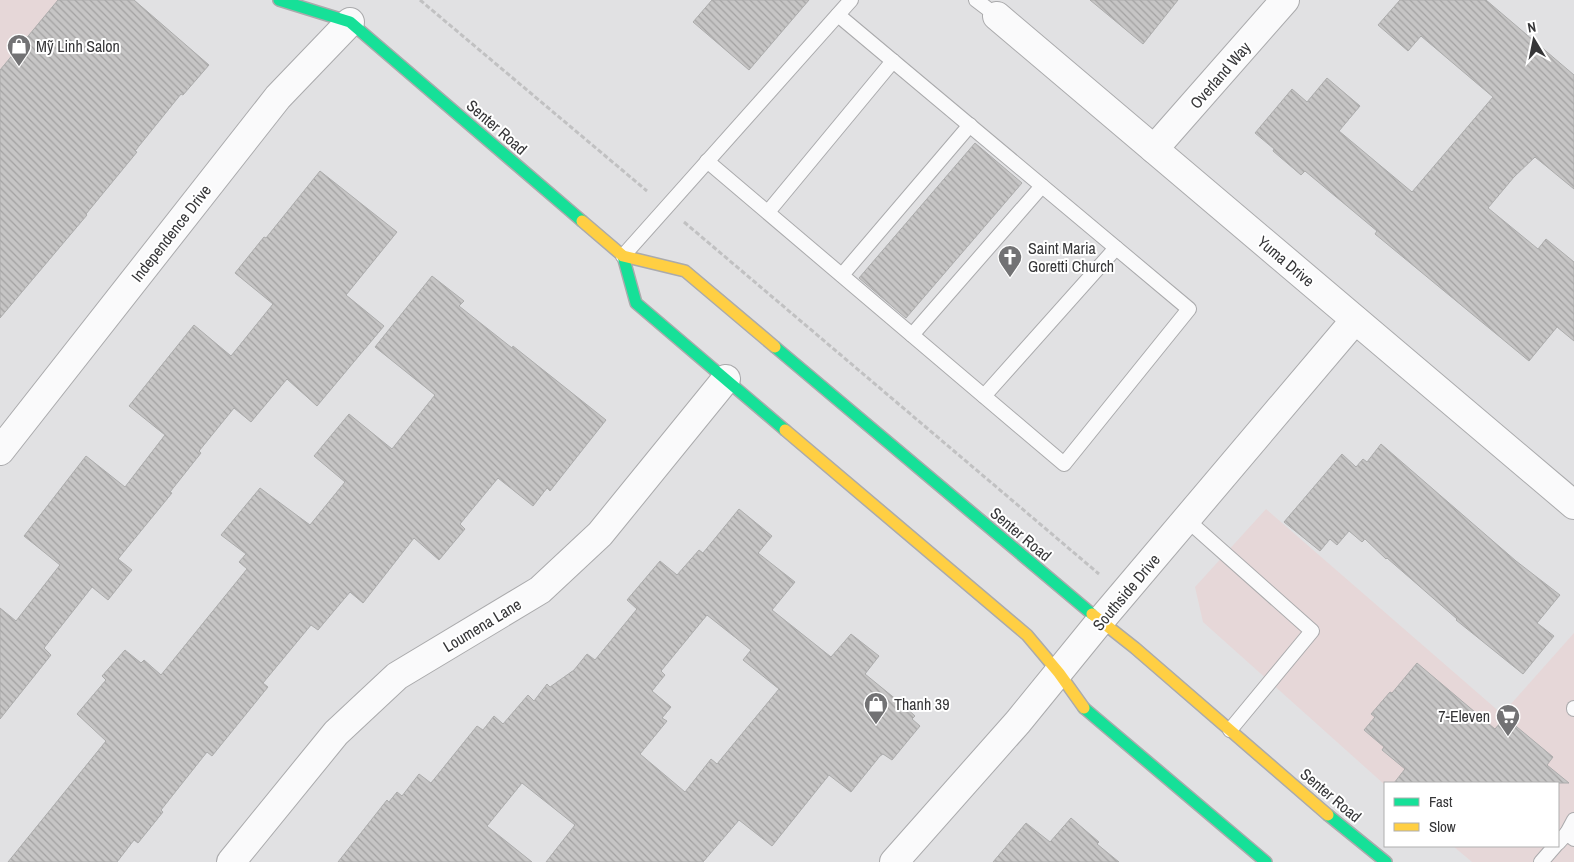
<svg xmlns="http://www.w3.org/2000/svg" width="1574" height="862" font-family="'Archivo Narrow',sans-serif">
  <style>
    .commercial { fill: #e6d7d8 }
    .building { fill: url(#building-back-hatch); stroke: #acacac; fill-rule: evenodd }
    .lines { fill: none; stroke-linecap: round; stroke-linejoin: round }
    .lane-casing { stroke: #aaaaac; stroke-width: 16 }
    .street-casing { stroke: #aaaaac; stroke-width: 30 }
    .fast-casing { stroke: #aaaaac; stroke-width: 14 }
    .slow-casing { stroke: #aaaaac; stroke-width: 14 }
    .path { stroke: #c1c1c2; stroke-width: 3; stroke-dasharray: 5 2.5; stroke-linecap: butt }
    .lane { stroke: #fafafb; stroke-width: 14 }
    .street { stroke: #fafafb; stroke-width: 28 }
    .fast { stroke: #16e098; stroke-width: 11 }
    .slow { stroke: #ffcf43; stroke-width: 11 }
    .labels { text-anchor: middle; stroke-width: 4; stroke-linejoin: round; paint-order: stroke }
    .poi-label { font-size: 16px; fill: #363638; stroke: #fff; text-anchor: start }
    .street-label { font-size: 16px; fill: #363638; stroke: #fff }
  </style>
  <defs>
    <pattern id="building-back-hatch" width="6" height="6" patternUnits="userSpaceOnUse" patternTransform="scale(1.25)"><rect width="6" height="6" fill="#c6c5c5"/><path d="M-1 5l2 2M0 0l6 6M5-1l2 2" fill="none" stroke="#a2a1a1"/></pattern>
  </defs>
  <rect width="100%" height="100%" fill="#e1e1e3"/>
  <g class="commercial">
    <polygon points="0,0 127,0 0,153"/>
    <polygon points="1266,509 1502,714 1574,633 1574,862 1472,862 1453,846 1558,846 1558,783 1385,783 1385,785 1203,622 1195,587"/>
  </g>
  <g class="building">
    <polygon points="58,0 134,0 209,65 183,95 181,94 135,151 137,152 86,214 87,215 0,318 0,70"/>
    <polygon points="712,0 809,0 749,70 693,22"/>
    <polygon points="1090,0 1178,0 1143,44"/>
    <polygon points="1400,0 1486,0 1574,75 1574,189 1535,157 1514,177 1488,208 1538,249 1546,239 1574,262 1574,341 1557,327 1529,361 1375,234 1377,231 1305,171 1301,175 1273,151 1274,149 1255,133 1292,89 1307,102 1327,78 1360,106 1339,131 1412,192 1493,97 1421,36 1408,51 1378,25"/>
    <polygon points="975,143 1022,183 906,318 859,278"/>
    <polygon points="320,171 397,232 346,295 384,326 317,406 287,379 251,422 234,408 199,451 201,453 170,492 172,493 118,559 132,570 108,600 92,587 44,648 51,655 0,719 0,608 16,621 60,565 24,536 86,456 125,487 165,435 129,406 194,325 231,356 273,304 235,273 264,237 266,238"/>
    <polygon points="432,276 464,301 459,306 512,348 513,346 606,420 550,491 547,488 533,506 498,478 460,524 465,529 439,560 414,538 363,603 350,592 318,630 311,625 263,683 268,687 212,756 207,752 161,810 163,812 138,843 134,840 117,862 8,862 106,741 77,714 106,680 102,676 125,650 141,663 144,660 161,675 247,569 239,562 246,554 221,535 260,488 310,525 345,482 314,456 349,414 392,449 435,395 375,347"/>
    <polygon points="1381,444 1516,561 1560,595 1537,623 1554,636 1523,674 1456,620 1457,619 1387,558 1386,559 1365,539 1362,542 1349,531 1337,545 1330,539 1320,551 1284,522 1342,454 1356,467 1363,459 1367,462"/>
    <path d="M739 509 772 536 758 553 795 582 772 610 831 657 851 634 879 656 865 674 903 705 915 716 912 719 920 726 892 760 883 754 880 756 851 792 829 775 772 846 739 820 703 862H546L575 825 522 783 487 826 532 862H338L387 800 389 802 397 792 402 796 419 774 431 783 477 726 483 730 494 716 503 724 528 695 534 701 547 684 550 687 574 670 587 654 595 660 637 609 627 600 660 561 677 575 699 550 703 553ZM707 615 751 650 743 660 779 689 717 764 711 759 685 792 640 754 667 721 662 718 671 707 652 691 665 675 661 671Z"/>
    <polygon points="1417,663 1495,729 1505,717 1553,757 1547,765 1569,783 1394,783 1405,769 1382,750 1384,747 1364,730 1375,717 1371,714 1390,692 1392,693"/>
    <polygon points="1071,818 1099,842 1097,844 1119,862 993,862 1026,823 1050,842"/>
  </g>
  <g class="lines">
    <g class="lane-casing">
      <g id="lane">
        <polyline points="976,0 997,16"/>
        <polyline points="707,161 1064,464 1189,309 838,15"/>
        <polyline points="768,212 893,61"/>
        <polyline points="623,256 851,0"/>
        <polyline points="842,275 970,125"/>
        <polyline points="912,335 1042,186"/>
        <polyline points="984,396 1116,248"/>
        <polyline points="1186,519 1312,631 1230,730"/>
        <polyline points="1574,708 1574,709"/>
        <polyline points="1567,833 1574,820"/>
        <polyline points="1558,843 1567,833 1574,839"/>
        <polyline points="1541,862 1555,846"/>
      </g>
    </g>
    <g class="street-casing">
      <g id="street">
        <polyline points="997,16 1574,505"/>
        <polyline points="1154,149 1285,0"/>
        <polyline points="0,451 278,97 350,22"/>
        <polyline points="231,862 336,733 397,676 540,590 600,534 726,379"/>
        <polyline points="894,862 1018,722 1101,620 1355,320"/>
      </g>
    </g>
    <g class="fast-casing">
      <g id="fast">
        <polyline points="279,0 350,22 582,221"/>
        <polyline points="623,256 636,303 785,430"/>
        <polyline points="775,347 1092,614"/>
        <polyline points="1084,708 1266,862"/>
        <polyline points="1328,815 1386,862"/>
      </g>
    </g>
    <g class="slow-casing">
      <g id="slow">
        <polyline points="582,221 623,256 685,271 775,347"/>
        <polyline points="785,430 1027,635 1059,673 1084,708"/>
        <polyline points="1092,614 1135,648 1328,815"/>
      </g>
    </g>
    <g class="path">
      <polyline points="420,0 647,191"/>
      <polyline points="684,222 1099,574"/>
    </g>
    <use href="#lane" class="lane"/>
    <use href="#street" class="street"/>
    <use href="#fast" class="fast"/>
    <use href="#slow" class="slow"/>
  </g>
  <defs>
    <g id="shop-pin" transform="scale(1.25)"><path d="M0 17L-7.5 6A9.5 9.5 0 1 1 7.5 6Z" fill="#727274" stroke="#fff"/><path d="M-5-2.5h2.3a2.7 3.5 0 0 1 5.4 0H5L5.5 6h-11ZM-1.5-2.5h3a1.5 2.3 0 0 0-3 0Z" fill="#fff"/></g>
    <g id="church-pin" transform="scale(1.25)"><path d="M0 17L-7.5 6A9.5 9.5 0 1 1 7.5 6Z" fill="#727274" stroke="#fff"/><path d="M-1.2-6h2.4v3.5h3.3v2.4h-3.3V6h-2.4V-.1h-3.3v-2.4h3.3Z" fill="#fff"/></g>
    <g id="supermarket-pin" transform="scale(1.25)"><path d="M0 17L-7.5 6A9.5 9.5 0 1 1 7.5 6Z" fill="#727274" stroke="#fff"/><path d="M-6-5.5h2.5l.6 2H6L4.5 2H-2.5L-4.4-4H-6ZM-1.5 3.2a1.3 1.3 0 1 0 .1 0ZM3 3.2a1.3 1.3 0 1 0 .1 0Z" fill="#fff"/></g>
  </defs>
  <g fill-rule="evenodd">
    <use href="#shop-pin" x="19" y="46"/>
    <use href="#church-pin" x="1010" y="257"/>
    <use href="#shop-pin" x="876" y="704"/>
    <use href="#supermarket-pin" x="1508" y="716"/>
  </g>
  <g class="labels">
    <g class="poi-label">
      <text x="36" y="52">Mỹ Linh Salon</text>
      <text x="1028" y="254">Saint Maria<tspan x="1028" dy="18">Goretti Church</tspan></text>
      <text x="894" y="710">Thanh 39</text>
      <text x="1490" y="722" text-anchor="end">7-Eleven</text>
    </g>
    <g class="street-label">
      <text transform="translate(1220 75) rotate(-49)" y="6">Overland Way</text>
      <text transform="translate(497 127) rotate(41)" y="6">Senter Road</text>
      <text transform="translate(171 233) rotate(-52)" y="6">Independence Drive</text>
      <text transform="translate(1286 261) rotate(40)" y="6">Yuma Drive</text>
      <text transform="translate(1021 534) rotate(40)" y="6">Senter Road</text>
      <text transform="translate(1126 592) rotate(-50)" y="6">Southside Drive</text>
      <text transform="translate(482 625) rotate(-31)" y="6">Loumena Lane</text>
      <text transform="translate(1331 795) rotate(40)" y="6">Senter Road</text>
    </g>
  </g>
  <rect x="1384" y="782" width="175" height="65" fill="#ffffff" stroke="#afafaf"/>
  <rect x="1394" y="798" width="25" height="8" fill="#16e098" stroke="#afafaf"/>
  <text x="1429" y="807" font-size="15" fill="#363638">Fast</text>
  <rect x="1394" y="823" width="25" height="8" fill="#ffcf43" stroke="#afafaf"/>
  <text x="1429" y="832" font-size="15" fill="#363638">Slow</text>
  <g transform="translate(1534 40) rotate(350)" stroke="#ffffff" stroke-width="4" paint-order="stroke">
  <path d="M0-4L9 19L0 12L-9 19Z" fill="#363638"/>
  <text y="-8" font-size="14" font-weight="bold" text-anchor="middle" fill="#363638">N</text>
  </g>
</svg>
